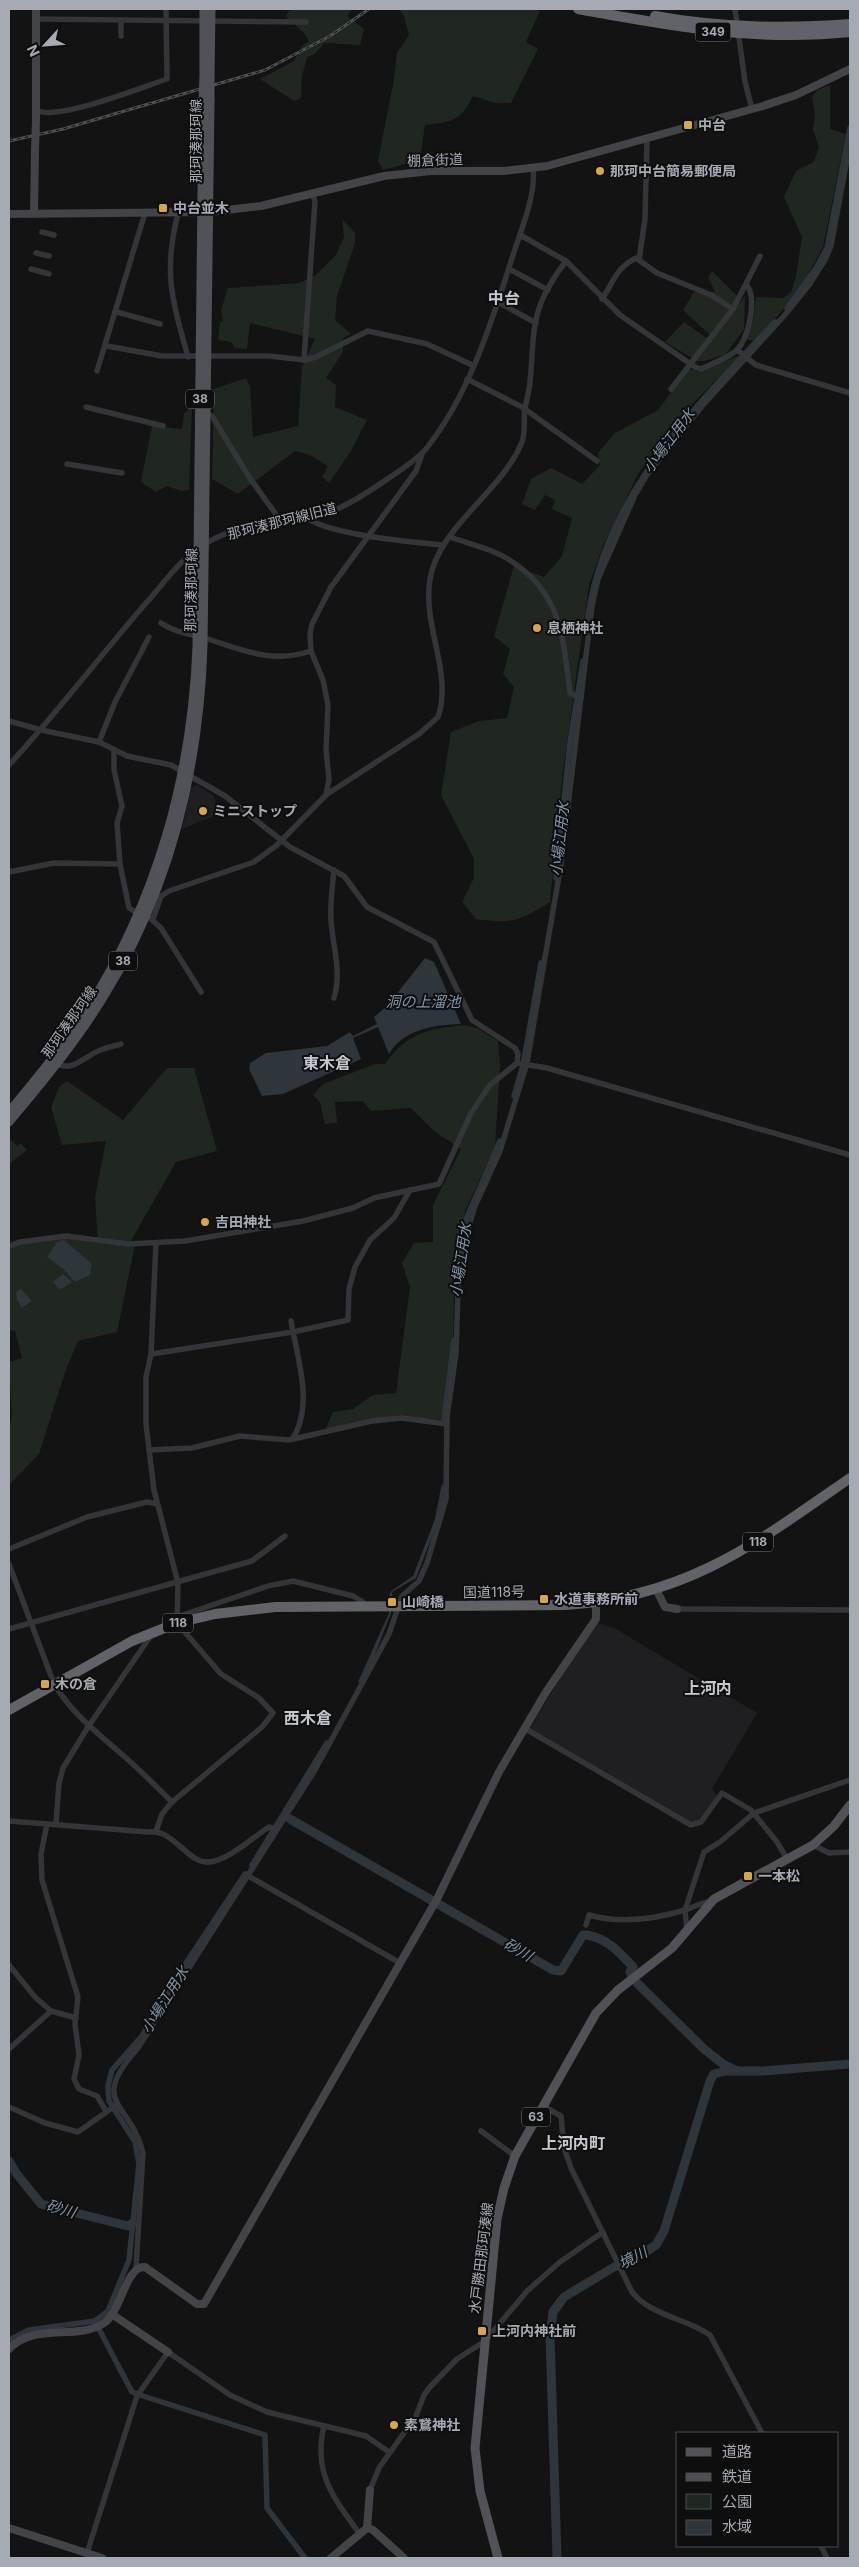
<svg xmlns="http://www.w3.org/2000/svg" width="859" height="2567" font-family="Inter,'Noto Sans JP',sans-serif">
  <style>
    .built { fill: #1f1f21 }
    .green { fill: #202620 }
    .water { fill: #2e353b }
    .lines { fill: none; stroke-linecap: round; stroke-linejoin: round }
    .canal { stroke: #2e353b; stroke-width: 5.5 }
    .river { stroke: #2e353b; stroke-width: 9 }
    .street { stroke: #343539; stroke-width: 5.5 }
    .secondary { stroke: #434448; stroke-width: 8 }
    .primary { stroke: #515257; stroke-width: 9 }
    .highway { stroke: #616369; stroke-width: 10 }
    .rail-casing { stroke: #4e4f53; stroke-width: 3 }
    .rail { stroke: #0e0e0f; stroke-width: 1; stroke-dasharray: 4; stroke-linecap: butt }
    .secondary-bridge { stroke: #434448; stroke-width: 8 }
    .primary-bridge { stroke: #515257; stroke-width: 9 }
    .poi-dot { fill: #d9a646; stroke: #0e0e0f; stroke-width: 2 }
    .labels { text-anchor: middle; stroke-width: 4; stroke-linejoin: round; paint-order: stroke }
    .shield { fill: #0e0e0f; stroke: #787b82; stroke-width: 1 }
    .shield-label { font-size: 12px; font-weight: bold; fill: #a6aab3 }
    .poi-label { font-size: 14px; font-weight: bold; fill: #a6aab3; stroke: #0e0e0f; text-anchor: start }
    .street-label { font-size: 14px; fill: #a6aab3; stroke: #0e0e0f }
    .water-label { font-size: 15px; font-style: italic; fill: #8197aa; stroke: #0e0e0f }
    .quarter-label { font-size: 16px; font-weight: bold; fill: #c6c9cf; stroke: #0e0e0f }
  </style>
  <rect width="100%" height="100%" fill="#131314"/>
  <g class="built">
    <polygon points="197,785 214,796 219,814 182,829 191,788"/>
    <polygon points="599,1623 614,1628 757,1713 712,1789 717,1796 699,1822 694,1824 529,1730 575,1653"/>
  </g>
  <g class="green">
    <polygon points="290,9 352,9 347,16 364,29 360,45 324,43 315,54 307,57 302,76 301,98 294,101 260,79 294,61 303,45 309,41 304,33 286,16"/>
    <path d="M399 9H532L540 11 526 42 538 49 511 103H495L473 96C461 121 452 122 425 125L420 160 383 170 378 161 394 79 397 53 409 35 404 16Z"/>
    <polygon points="830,85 830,129 846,134 823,247 805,280 782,311 755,341 745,339 753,321 756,297 783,298 791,292 796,276 802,237 784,197 796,171 814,162 819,147 813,129 815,115 812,97 817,90"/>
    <polygon points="342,219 355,233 355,243 337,296 335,320 351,334 343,338 343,352 326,378 336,385 335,407 367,420 351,451 329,483 322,477 328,466 310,455 295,451 238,494 212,479 214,389 246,378 250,387 253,437 298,426 302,367 315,339 250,323 247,349 235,348 231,342 218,340 220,322 223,320 221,310 228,288 299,283 315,276 336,255 344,237"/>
    <polygon points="712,271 737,296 729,312 710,335 683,310 694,292 715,292 708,277"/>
    <polygon points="745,296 744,329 725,355 704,361 697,361 665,342 684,322 711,341"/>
    <path d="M737 356 739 358 693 403 638 474 603 546 589 585 563 771 550 902C520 921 513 924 476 919L462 902 474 878V859L441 795 451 732 479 721 507 718 514 687 503 674 510 649 494 636 514 566 544 577 562 556 572 518 552 509 555 500 545 495 535 510 522 504 531 479 551 468 582 484 600 465 598 453 615 433 658 410 688 369 701 371Z"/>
    <polygon points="192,406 189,490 181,491 167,486 156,492 141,482 152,426 182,429 184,414"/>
    <path d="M465 1025 477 1028 498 1041 500 1067 495 1147 465 1211 454 1290 453 1346 442 1420C392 1414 373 1417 325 1431L333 1412 353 1409 373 1395 396 1393 410 1287 402 1263 414 1243 433 1242V1205L461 1149 434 1131 411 1108 371 1111 363 1101 335 1102 337 1123 325 1124 320 1102 313 1095 323 1084 375 1064H385C408 1032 428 1029 465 1025Z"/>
    <polygon points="167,1068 194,1068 217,1151 176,1162 129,1244 135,1245 117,1332 78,1341 65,1372 39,1454 9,1485 9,1428 12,1417 9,1362 22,1358 15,1331 9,1330 9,1243 65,1238 98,1243 95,1197 106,1141 62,1145 51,1107 59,1087 67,1081 123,1120"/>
    <polygon points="12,1140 17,1146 21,1143 27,1150 9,1164 9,1142"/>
  </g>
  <g class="water">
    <path d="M425 958 434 962 461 1024C435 1025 403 1029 389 1054L378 1027 353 1038 361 1059 283 1094 262 1096 249 1069 250 1063 266 1053 327 1046 350 1032 353 1036 377 1024 374 1017 388 1005Z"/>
    <polygon points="64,1240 92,1264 90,1275 75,1282 62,1268 47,1257 57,1242"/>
    <polygon points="63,1274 72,1282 60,1290 53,1282"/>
    <polygon points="21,1289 32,1301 22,1308 17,1300 16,1292"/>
    <polygon points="437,1514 440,1516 416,1578 392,1592 391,1613 370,1667 361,1683 358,1682 389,1613 388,1599 391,1591 413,1576"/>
  </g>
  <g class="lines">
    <g class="canal">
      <polyline points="787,308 816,268 827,248 850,128"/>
      <path d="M586 632C598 502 690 412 775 322"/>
      <polyline points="556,878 570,742 583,661"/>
      <polyline points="514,1096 523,1065 541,963"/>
      <polyline points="457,1281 467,1217 500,1141"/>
      <polyline points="444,1420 454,1340"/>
      <polyline points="438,1517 444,1487"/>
      <polyline points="252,1865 327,1743"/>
      <polyline points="100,2331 132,2392 137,2394"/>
      <polyline points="9,2340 29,2330 95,2321 108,2311 129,2260 139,2164 135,2142 109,2101 108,2086 112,2070 142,2036 184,1966 245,1874"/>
      <polyline points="140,2395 265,2435 267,2508 305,2558"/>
    </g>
    <g class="river">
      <polyline points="290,1819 433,1901"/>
      <polyline points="438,1904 553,1970 561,1971 583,1935"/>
      <path d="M587 1935C608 1939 619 1952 633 1967L630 1972 632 1975"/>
      <polyline points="637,1983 704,2049 723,2064 735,2070"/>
      <polyline points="9,2161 16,2173 41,2204 128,2226 133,2223"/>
      <polyline points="557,2558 550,2335 553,2312 564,2297 614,2267 641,2255 656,2245 664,2231 710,2081 714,2074 726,2071 763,2071 850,2064"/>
    </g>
    <g class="street">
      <polyline points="735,9 745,82 752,109"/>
      <polyline points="36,19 306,22"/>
      <polyline points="121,21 121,36"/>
      <path d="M36 110C56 122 142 87 167 79L166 9"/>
      <path d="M178 213C163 273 172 299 188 357"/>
      <polyline points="42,232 54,235"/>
      <path d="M520 235 566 261 620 315 695 367 701 369C712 364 727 358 736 351 749 338 757 300 747 285"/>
      <polyline points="36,253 49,256"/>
      <polyline points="639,260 645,219 647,140"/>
      <polyline points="31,269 49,274"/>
      <polyline points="509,269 548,290"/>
      <path d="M602 299C614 281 616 268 636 258L657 273 711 295 733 309"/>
      <polyline points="498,302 536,323"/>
      <polyline points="117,312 160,324"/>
      <polyline points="107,346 162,356 269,356 304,360 316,357 368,331 427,344 472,365"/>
      <polyline points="737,350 756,365 850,393"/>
      <polyline points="304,360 315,201 312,194"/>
      <polyline points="97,371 145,213"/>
      <polyline points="467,379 522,407 597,461"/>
      <polyline points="671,389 733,309 760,256"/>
      <polyline points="86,407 163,426"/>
      <polyline points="207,413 212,416 249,477 280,520"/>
      <polyline points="67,464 122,473"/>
      <path d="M303 515C324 535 413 542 443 545"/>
      <path d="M450 537C469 544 494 549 511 561 562 594 563 638 570 693L581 698"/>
      <path d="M161 623C174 632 190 634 205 638 243 650 271 664 311 651"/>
      <polyline points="9,721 41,730 99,742 127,756 171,765 225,796 290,847 344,876 367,907 434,942 472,1020 515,1048 518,1054 517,1063"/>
      <polyline points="99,742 115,702 149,637"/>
      <polyline points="114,752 114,770 122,806 117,823 120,864 129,908 139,914"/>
      <path d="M9 765C57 713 100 656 146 603 163 584 178 562 199 548 238 519 293 523 337 509 353 503 414 463 425 450 471 394 494 314 516 246 524 223 536 192 533 168"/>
      <polyline points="326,795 329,779 326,750 328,705 323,680 311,651 310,634 312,624 331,587 416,471 422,454"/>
      <path d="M334 870C332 887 330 904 331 921 333 948 342 971 334 998"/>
      <polyline points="9,872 54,863 120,864"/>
      <polyline points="150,918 161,928 201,992"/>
      <path d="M153 919 161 896 169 891 254 862 277 845 326 795 419 734 438 717C453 672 422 626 430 579 439 526 502 492 522 442 526 431 523 419 525 408 527 399 529 391 530 382 533 356 531 328 541 303 547 288 556 274 566 261"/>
      <path d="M57 1064C73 1072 86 1055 101 1050 107 1047 115 1046 121 1044"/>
      <polyline points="156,1243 151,1354 146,1377 146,1424 154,1490 178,1583 177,1623 221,1674 259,1698 273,1713 262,1727 172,1802 162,1814 156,1831"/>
      <polyline points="9,1246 20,1242 66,1236 128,1244 185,1241 303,1221 353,1208 374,1198 439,1184 471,1113 490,1085 517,1063 547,1068 850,1155"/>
      <path d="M291 1321C297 1357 314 1404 293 1438"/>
      <polyline points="151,1354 293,1332 348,1320 349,1289 355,1267 370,1240 394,1218 410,1190"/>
      <polyline points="149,1450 192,1448 240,1436 289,1440 372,1421 402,1418 447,1424"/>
      <polyline points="9,1549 87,1517 147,1502 157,1504"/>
      <path d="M9 1564 54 1684C72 1713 93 1729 118 1751 137 1767 155 1785 172 1802"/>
      <polyline points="677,1609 850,1610"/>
      <polyline points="177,1617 268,1586 293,1581 353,1596 363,1602 366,1607"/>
      <polyline points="9,1629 252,1561 285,1536"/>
      <polyline points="524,1728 691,1825 701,1822 722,1793 751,1810 777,1842 787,1859"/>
      <path d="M9 1821 148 1832C174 1828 187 1864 209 1862 229 1860 253 1837 269 1827L277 1829"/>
      <polyline points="47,1824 41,1854 42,1880 78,1997 75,2024 79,2055 74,2079 79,2089 97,2096 106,2111"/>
      <polyline points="56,1824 59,1783 63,1768 88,1727 152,1634"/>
      <polyline points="813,1845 829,1853 850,1852"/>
      <polyline points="250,1877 400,1963"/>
      <path d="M586 1925 589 1915C620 1924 655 1919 685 1910 693 1908 702 1901 711 1902"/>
      <polyline points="687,1931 685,1910 704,1852 720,1842 754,1813 850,1780"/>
      <polyline points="9,1965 35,1997 51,2011 76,2018"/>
      <polyline points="9,2049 51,2011"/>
      <path d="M543 2106 561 2116 564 2148 571 2168 632 2292C651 2316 686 2318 710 2335L762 2433"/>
      <polyline points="9,2107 45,2123 78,2132 115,2106"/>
      <polyline points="481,2131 515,2156"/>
      <path d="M136 2268 143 2153C131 2101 87 2105 138 2048L315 1770 389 1634 402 1596 419 1581 427 1563 446 1499 447 1417 456 1353 458 1291 466 1235 475 1206 500 1151 527 1063 561 864 592 606 598 579 635 495 646 476 703 405 784 316 809 285 825 260 831 246 850 143"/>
      <path d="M324 2426C313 2473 333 2497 359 2533"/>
      <polyline points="370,2490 379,2468 416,2416 424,2395 430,2387 457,2359 485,2341 528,2290 560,2262 603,2232"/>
      <polyline points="821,2546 827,2558"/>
      <polyline points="87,2553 137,2396 168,2352 230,2395 267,2412 366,2436 389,2452"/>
    </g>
    <g class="secondary">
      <polyline points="36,119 36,9"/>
      <polyline points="34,213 35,151"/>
      <polyline points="9,214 209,212 261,206 384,176 431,171 503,171 547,166 763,106 796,95 850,69"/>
      <polyline points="656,1589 665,1607 677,1609"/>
      <polyline points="113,2315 168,2352"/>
      <path d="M9 2349C34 2322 77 2341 104 2323 121 2312 126 2265 145 2267L197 2304H204L437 1899 499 1772 546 1692 596 1619V1602"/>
      <polyline points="9,2528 102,2558"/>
      <polyline points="367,2528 370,2490"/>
      <polyline points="331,2558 367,2528 373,2530 404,2558"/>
    </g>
    <g class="primary">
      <polyline points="204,77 204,9"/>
      <polyline points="210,77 211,9"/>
      <path d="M9 1112C36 1079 64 1046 87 1010 157 901 192 776 197 647L203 101"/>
      <path d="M9 1122C42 1082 75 1043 102 999 169 892 199 770 203 646L210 101"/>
      <polyline points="498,2558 480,2491 475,2448 497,2219 504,2188 515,2156 596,2013 618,1990 672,1948 714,1899 813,1845 834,1826 850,1805"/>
    </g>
    <g class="highway">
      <path d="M578 9C672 26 754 42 850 32"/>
      <path d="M655 16C719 28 785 29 850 24"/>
      <path d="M9 1710 132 1641 177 1623 215 1614 275 1607 565 1605C687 1597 755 1544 850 1478"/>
    </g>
    <g class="rail-casing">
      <polyline id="rail" points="9,141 63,129 265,70 330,36 369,9"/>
    </g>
    <use href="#rail" class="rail"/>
    <polyline class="secondary-bridge" points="35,151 36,119"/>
    <g class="primary-bridge">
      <polyline points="203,101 204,77"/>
      <polyline points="210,101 210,77"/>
    </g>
  </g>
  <g class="poi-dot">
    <rect x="683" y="120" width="10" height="10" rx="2.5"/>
    <circle cx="600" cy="171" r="5"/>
    <rect x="158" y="203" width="10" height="10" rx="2.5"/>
    <circle cx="537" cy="628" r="5"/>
    <circle cx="203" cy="811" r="5"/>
    <circle cx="205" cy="1222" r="5"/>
    <rect x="539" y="1594" width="10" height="10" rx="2.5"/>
    <rect x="387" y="1597" width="10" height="10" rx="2.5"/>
    <rect x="40" y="1679" width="10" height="10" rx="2.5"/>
    <rect x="743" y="1871" width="10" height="10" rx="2.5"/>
    <rect x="477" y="2326" width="10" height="10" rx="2.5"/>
    <circle cx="394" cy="2425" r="5"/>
  </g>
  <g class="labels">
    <g class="shield">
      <rect x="695.5" y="22.5" width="35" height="19" rx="4"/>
      <rect x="186" y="389.5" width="28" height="19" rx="4"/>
      <rect x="109" y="951.5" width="28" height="19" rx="4"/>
      <rect x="743" y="1532.5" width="30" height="19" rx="4"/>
      <rect x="163" y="1613.5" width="30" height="19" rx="4"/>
      <rect x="522" y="2107.5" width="28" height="19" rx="4"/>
    </g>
    <g class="shield-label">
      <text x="713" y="36">349</text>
      <text x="200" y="403">38</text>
      <text x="123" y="965">38</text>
      <text x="758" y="1546">118</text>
      <text x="178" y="1627">118</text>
      <text x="536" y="2121">63</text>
    </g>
    <g class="poi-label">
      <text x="698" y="130">中台</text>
      <text x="610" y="176">那珂中台簡易郵便局</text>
      <text x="173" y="213">中台並木</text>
      <text x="547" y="633">息栖神社</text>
      <text x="213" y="816">ミニストップ</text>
      <text x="215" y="1227">吉田神社</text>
      <text x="554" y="1604">水道事務所前</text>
      <text x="402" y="1607">山崎橋</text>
      <text x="55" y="1689">木の倉</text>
      <text x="758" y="1881">一本松</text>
      <text x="492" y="2336">上河内神社前</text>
      <text x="404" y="2430">素鵞神社</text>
    </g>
    <g class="street-label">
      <text transform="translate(196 141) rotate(-90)" y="5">那珂湊那珂線</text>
      <text transform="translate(435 160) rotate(-2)" y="5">棚倉街道</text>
      <text transform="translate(282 521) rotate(-14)" y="5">那珂湊那珂線旧道</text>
      <text transform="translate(191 590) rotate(-89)" y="5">那珂湊那珂線</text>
      <text transform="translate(69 1022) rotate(-55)" y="5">那珂湊那珂線</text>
      <text transform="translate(494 1592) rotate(-1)" y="5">国道118号</text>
      <text transform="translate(481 2258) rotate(-83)" y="5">水戸勝田那珂湊線</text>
    </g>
    <g class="water-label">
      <text transform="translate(669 441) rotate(-53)" y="5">小場江用水</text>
      <text transform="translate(560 839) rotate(-84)" y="5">小場江用水</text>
      <text x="423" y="1007">洞の上溜池</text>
      <text transform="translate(461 1260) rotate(-82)" y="5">小場江用水</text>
      <text transform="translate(518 1950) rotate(30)" y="5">砂川</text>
      <text transform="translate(165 2000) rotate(-58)" y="5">小場江用水</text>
      <text transform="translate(61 2209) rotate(16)" y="5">砂川</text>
      <text transform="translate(633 2258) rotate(-28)" y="5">境川</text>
    </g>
    <g class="quarter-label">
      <text x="504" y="304">中台</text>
      <text x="327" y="1069">東木倉</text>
      <text x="708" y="1694">上河内</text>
      <text x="308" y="1724">西木倉</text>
      <text x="573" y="2149">上河内町</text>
    </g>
  </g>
  <rect width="859" height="2567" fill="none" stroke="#a6aab3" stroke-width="20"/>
  <rect x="676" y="2432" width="162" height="115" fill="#0e0e0f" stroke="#4b4c51"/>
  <rect x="686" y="2448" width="25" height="8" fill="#515257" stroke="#4b4c51"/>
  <text x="722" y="2457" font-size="15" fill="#a6aab3">道路</text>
  <rect x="686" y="2473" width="25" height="8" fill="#4e4f53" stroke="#4b4c51"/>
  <text x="722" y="2482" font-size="15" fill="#a6aab3">鉄道</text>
  <rect x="686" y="2494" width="25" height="15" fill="#202620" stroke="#4b4c51"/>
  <text x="722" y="2507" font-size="15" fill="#a6aab3">公園</text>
  <rect x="686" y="2520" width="25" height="15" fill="#2e353b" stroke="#4b4c51"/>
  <text x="722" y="2532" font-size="15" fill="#a6aab3">水域</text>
  <g transform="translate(45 45) rotate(244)" stroke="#0e0e0f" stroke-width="4" paint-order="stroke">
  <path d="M0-4L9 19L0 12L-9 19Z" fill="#a6aab3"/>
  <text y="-8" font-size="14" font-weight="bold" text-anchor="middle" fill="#a6aab3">N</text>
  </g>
</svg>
